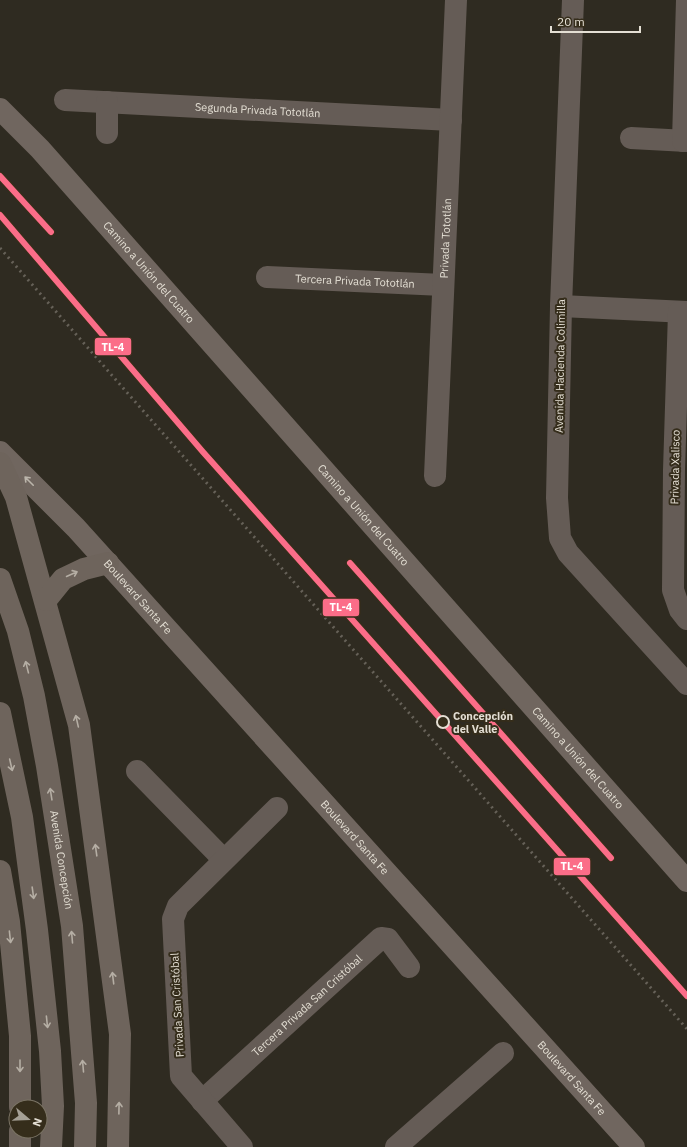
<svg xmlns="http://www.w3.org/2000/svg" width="687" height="1147" font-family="'IBM Plex Sans',sans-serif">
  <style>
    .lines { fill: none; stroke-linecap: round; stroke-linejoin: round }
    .street { stroke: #655c56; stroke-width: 22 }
    .secondary { stroke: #70665f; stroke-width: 22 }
    .primary { stroke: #6e645c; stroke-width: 22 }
    .rail { stroke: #666158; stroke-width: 3; stroke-dasharray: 2 4; stroke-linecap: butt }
    .rail-1-casing { stroke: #352d1b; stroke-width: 9 }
    .rail-1 { stroke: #fb6d88; stroke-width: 6 }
    .oneway { stroke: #bbb5ab }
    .oneway2 { stroke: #b5aea4 }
    .stop-dot { fill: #352d1b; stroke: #e4dfd4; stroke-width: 2 }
    .labels { text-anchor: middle; stroke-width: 4; stroke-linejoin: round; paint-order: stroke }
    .street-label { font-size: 11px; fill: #e4dfd4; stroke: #352d1b }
    .stop-label { font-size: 11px; font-weight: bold; fill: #e4dfd4; stroke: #352d1b; text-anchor: start }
    .line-badge { stroke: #352d1b; stroke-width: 1.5 }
    .badge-label { font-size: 11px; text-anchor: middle; font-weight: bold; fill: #fff }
  </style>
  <rect width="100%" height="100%" fill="#2f2b21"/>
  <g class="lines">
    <g class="street">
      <polyline points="573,0 561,306 557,498 560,538 568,553 687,684"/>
      <path id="s1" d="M65 100 451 120"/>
      <polyline points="107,133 107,102"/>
      <polyline points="631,138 687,141"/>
      <polyline points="683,141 687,0"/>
      <path id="s2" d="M267 277 443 285"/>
      <polyline points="561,306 687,312"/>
      <polyline points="679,312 674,470 673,590 680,610 687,619"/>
      <path id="s3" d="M435 476 456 0"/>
      <polyline points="137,771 224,860"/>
      <path id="s4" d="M202 1101 381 938 388 939 409 967"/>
      <polyline points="242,1147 181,1076 173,919 178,906 277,808"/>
      <polyline points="396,1147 503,1053"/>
    </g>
    <g class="secondary">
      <path id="s5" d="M0 109 40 149 687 881"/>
      <path id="s6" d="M0 452 76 528 634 1147"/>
    </g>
    <g class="primary">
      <polyline points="0,463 16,497 79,725 120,1034 118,1147"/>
      <path id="s7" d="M0 579 18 631 34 696 47 766 72 926 86 1103 85 1147"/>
      <polyline points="46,600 63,579 84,569 108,563"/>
      <polyline points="0,713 22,817 37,930 50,1051 53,1106 51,1147"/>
      <polyline points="0,871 9,922 20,1036 20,1107"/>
      <polyline points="20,1147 20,1131"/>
    </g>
    <polyline class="rail" points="0,248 687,1029"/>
    <g class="rail-1-casing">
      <g id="rail-1">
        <polyline points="0,176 51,232"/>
        <polyline points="0,215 203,452 687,996"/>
        <polyline points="350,563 611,858"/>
      </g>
    </g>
    <use href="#rail-1" class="rail-1"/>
  </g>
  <defs><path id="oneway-shaft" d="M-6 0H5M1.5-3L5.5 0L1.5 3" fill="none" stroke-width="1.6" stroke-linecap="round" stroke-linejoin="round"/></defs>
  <use class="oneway" href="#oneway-shaft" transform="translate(29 481) rotate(-135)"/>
  <g class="oneway2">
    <use href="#oneway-shaft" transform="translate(72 574) rotate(-24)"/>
    <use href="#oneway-shaft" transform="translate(27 667) rotate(-104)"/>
    <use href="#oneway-shaft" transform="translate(77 721) rotate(-103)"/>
    <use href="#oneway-shaft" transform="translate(11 765) rotate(77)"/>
    <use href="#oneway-shaft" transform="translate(51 794) rotate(-99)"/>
    <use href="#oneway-shaft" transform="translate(96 850) rotate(-98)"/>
    <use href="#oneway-shaft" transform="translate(33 893) rotate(82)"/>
    <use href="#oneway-shaft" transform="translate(10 937) rotate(84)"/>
    <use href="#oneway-shaft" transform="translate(72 937) rotate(-95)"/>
    <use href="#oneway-shaft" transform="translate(113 978) rotate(-97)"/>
    <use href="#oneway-shaft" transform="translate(47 1022) rotate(84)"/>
    <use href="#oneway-shaft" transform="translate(20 1066) rotate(90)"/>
    <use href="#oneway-shaft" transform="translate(83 1066) rotate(-95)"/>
    <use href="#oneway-shaft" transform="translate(119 1108) rotate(-89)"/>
  </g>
  <circle class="stop-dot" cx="443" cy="722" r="6"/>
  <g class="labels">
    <g class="street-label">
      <text dy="4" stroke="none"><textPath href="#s1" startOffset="193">Segunda Privada Tototlán</textPath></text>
      <text dy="4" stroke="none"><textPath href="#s3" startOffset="238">Privada Tototlán</textPath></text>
      <text dy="4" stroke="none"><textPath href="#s5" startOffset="221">Camino a Unión del Cuatro</textPath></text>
      <text dy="4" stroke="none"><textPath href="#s2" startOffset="88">Tercera Privada Tototlán</textPath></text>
      <text transform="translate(560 366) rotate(-89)" y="4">Avenida Hacienda Colimilla</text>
      <text transform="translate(675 467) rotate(-89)" y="4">Privada Xalisco</text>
      <text dy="4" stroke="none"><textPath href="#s5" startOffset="545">Camino a Unión del Cuatro</textPath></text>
      <text dy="4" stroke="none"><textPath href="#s6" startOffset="200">Boulevard Santa Fe</textPath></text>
      <text dy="4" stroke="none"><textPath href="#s5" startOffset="869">Camino a Unión del Cuatro</textPath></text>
      <text dy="4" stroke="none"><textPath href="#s6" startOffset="524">Boulevard Santa Fe</textPath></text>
      <text dy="4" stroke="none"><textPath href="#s7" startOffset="288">Avenida Concepción</textPath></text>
      <text transform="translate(177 1005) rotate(-93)" y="4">Privada San Cristóbal</text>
      <text dy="4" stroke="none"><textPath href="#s4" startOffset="142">Tercera Privada San Cristóbal</textPath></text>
      <text dy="4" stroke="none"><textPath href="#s6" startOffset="848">Boulevard Santa Fe</textPath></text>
    </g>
    <g class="stop-label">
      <text x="453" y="720">Concepción<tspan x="453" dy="13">del Valle</tspan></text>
    </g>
  </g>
  <g class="line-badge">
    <rect x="94" y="337" width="38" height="19" rx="4" fill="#fb6d88"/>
    <rect x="322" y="598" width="38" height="19" rx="4" fill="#fb6d88"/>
    <rect x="553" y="857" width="38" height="19" rx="4" fill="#fb6d88"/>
  </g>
  <g class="badge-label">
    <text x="113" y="351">TL-4</text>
    <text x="341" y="611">TL-4</text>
    <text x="572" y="870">TL-4</text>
  </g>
  <g transform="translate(28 1119) rotate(109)"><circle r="19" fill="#352d1b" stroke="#7b7465"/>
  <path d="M0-3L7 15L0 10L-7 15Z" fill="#a5a095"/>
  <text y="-6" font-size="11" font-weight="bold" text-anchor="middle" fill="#e4dfd4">N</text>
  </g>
  <path d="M551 26v6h89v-6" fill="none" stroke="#e4dfd4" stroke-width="2"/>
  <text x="557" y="26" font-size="12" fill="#e4dfd4" stroke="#352d1b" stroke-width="3" paint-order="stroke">20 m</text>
</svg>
